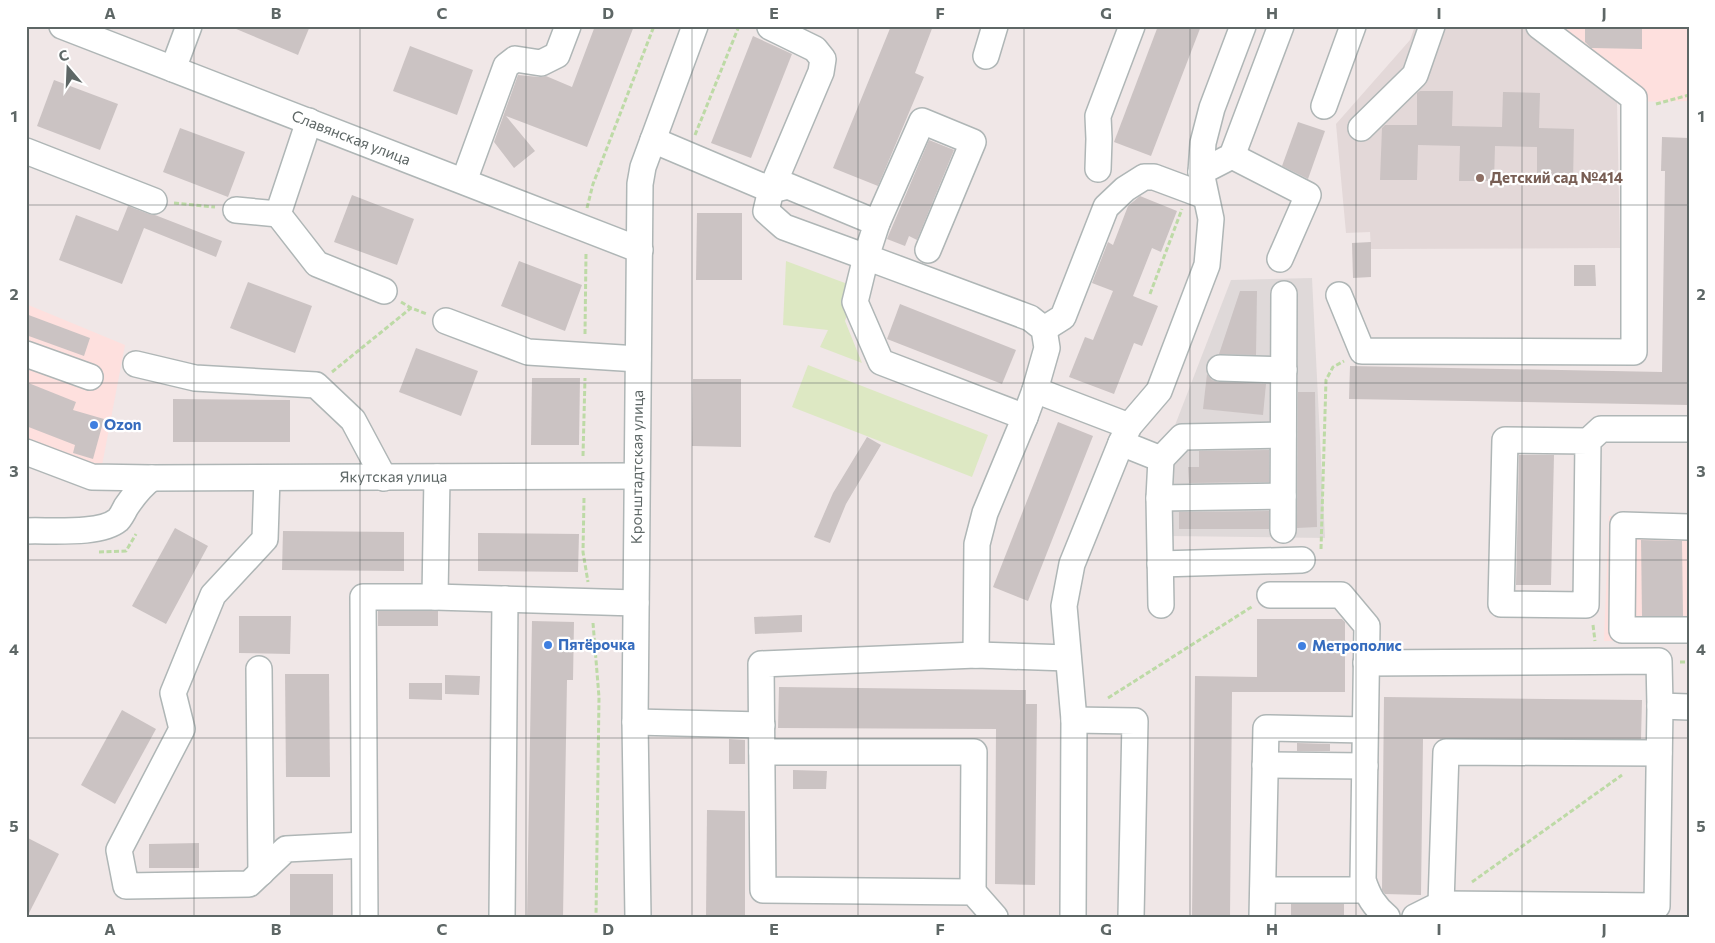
<svg xmlns="http://www.w3.org/2000/svg" width="1715" height="943" font-family="Commissioner,sans-serif">
  <style>
    .commercial { fill: #fee0de }
    .industrial { fill: #dfd9d9 }
    .education { fill: #e3d8d8 }
    .green { fill: #dde8c3 }
    .building { fill: #cbc3c3 }
    .lines { fill: none; stroke-linecap: round; stroke-linejoin: round }
    .minor-casing { stroke: #afb6b6; stroke-width: 28 }
    .path { stroke: #bddaa6; stroke-width: 3; stroke-dasharray: 5 2.5; stroke-linecap: butt }
    .minor { stroke: #fff; stroke-width: 25 }
    .grid { fill: none; stroke: #5e6766; stroke-width: 1; stroke-opacity: 0.55 }
    .education-dot { fill: #8d6e63; stroke: #fff; stroke-width: 2 }
    .shop-dot { fill: #3f7fe0; stroke: #fff; stroke-width: 2 }
    .labels { text-anchor: middle; stroke-width: 4.5; stroke-linejoin: round; paint-order: stroke }
    .street-label { font-size: 15px; fill: #5e6766; stroke: #fff }
    .education-label { font-size: 15px; font-weight: bold; fill: #785e54; stroke: #fff; text-anchor: start }
    .shop-label { font-size: 15px; font-weight: bold; fill: #366cbe; stroke: #fff; text-anchor: start }
    .neatline { fill: none; stroke: #5e6766; stroke-width: 2 }
    .grid-label { font-size: 16px; text-anchor: middle; font-weight: bold; fill: #5e6766 }
  </style>
  <rect width="100%" height="100%" fill="#f0e7e7"/>
  <g class="commercial">
    <polygon points="1528,26 1689,26 1689,101 1617,102"/>
    <polygon points="26,304 125,345 99,481 26,455"/>
    <polygon points="1609,516 1689,517 1689,640 1604,641"/>
  </g>
  <polygon class="industrial" points="1312,278 1325,538 1169,536 1167,446 1231,280"/>
  <polygon class="education" points="1415,26 1528,26 1617,102 1620,248 1371,249 1370,232 1346,233 1336,124 1410,40"/>
  <g class="green">
    <polygon points="786,261 853,286 849,309 845,321 862,363 820,347 828,330 783,325"/>
    <polygon points="808,365 988,435 972,477 792,407"/>
  </g>
  <g class="building">
    <polygon points="229,26 310,26 298,55"/>
    <polygon points="595,26 634,26 587,147 506,116 535,151 514,168 494,142 518,75 539,77 546,76 572,87"/>
    <polygon points="891,26 933,26 915,73 924,77 878,186 833,168"/>
    <polygon points="1158,26 1201,26 1151,156 1114,142"/>
    <polygon points="1585,26 1642,26 1642,49 1591,48 1585,42"/>
    <polygon points="753,36 792,54 751,158 711,143"/>
    <polygon points="410,46 473,70 457,115 393,91"/>
    <polygon points="54,80 118,104 100,150 37,126"/>
    <polygon points="1420,91 1453,91 1452,126 1502,127 1503,92 1540,93 1539,128 1574,129 1573,183 1537,183 1537,147 1495,146 1494,181 1459,181 1460,146 1418,145 1417,180 1380,180 1382,128 1385,125 1417,125 1417,93"/>
    <polygon points="1298,122 1325,131 1308,179 1282,166"/>
    <polygon points="180,128 245,152 228,197 163,172"/>
    <polygon points="1662,137 1689,138 1689,405 1349,399 1350,366 1662,372 1665,171 1661,171"/>
    <polygon points="929,140 954,150 917,240 909,236 905,246 887,239"/>
    <polygon points="352,195 414,219 397,265 334,242"/>
    <polygon points="1140,196 1177,211 1161,252 1152,248 1133,296 1158,306 1142,346 1134,343 1114,394 1069,377 1085,337 1093,340 1113,291 1092,283 1108,242 1113,245 1128,206"/>
    <polygon points="128,206 149,214 155,215 222,241 216,257 144,228 122,284 59,260 76,215 118,231"/>
    <polygon points="697,213 742,213 742,280 696,280"/>
    <polygon points="1371,242 1371,277 1353,278 1352,243"/>
    <polygon points="519,261 582,285 565,331 501,306"/>
    <polygon points="1574,265 1595,265 1596,286 1574,286"/>
    <polygon points="248,282 312,306 295,353 230,328"/>
    <polygon points="1240,291 1257,291 1256,355 1219,354"/>
    <polygon points="900,304 1016,350 1002,384 887,339"/>
    <polygon points="26,314 90,338 84,356 26,335"/>
    <polygon points="416,348 478,371 461,416 399,392"/>
    <polygon points="1207,374 1212,380 1219,382 1266,384 1263,415 1203,409"/>
    <polygon points="532,378 580,378 579,445 531,445"/>
    <polygon points="693,379 741,379 741,447 692,446"/>
    <polygon points="26,382 76,402 73,410 104,419 93,459 73,453 75,445 26,426"/>
    <polygon points="1298,392 1315,392 1317,527 1297,528"/>
    <polygon points="173,399 290,400 290,442 173,442"/>
    <polygon points="1058,422 1093,436 1028,601 993,587"/>
    <polygon points="867,437 881,445 846,504 830,543 814,537 833,493"/>
    <polygon points="1269,450 1269,482 1189,483 1188,467 1199,467 1199,451"/>
    <polygon points="1519,455 1554,455 1551,585 1516,585"/>
    <polygon points="1269,511 1269,529 1179,529 1179,512"/>
    <polygon points="175,528 208,546 166,624 132,606"/>
    <polygon points="283,531 404,532 404,571 282,570"/>
    <polygon points="478,533 579,534 578,572 478,571"/>
    <polygon points="1641,540 1682,541 1683,616 1642,616"/>
    <rect x="378" y="611" width="60" height="15"/>
    <polygon points="802,615 802,632 755,634 754,617"/>
    <polygon points="239,616 291,616 290,654 239,653"/>
    <polygon points="1257,619 1342,619 1345,622 1345,692 1232,692 1230,917 1192,917 1195,676 1257,677"/>
    <polygon points="532,621 574,622 573,680 567,680 563,917 527,917"/>
    <polygon points="285,674 329,674 330,777 286,777"/>
    <polygon points="445,675 480,676 479,695 445,694"/>
    <polygon points="409,683 442,683 442,700 409,699"/>
    <polygon points="779,687 1026,690 1026,704 1037,704 1035,885 995,884 996,729 778,728"/>
    <polygon points="1384,697 1642,700 1641,739 1423,739 1421,895 1385,894 1382,890"/>
    <polygon points="122,710 156,729 115,804 81,785"/>
    <polygon points="729,739 745,740 745,764 729,764"/>
    <polygon points="1297,743 1330,744 1330,751 1297,751"/>
    <polygon points="793,770 827,771 826,789 793,789"/>
    <polygon points="707,810 745,811 745,917 706,917"/>
    <polygon points="26,837 59,854 27,917 26,917"/>
    <polygon points="199,843 199,868 149,868 149,844"/>
    <rect x="290" y="874" width="43" height="43"/>
    <rect x="1291" y="904" width="53" height="13"/>
  </g>
  <g class="lines">
    <g class="minor-casing">
      <g id="minor">
        <path id="s1" d="M62 26 640 250"/>
        <polyline points="770,27 815,49 823,59 821,72 771,190 766,211 784,227 866,257 855,302 881,362 1025,417 985,513 977,544 976,655"/>
        <polyline points="986,56 995,26"/>
        <polyline points="173,69 189,26"/>
        <polyline points="1324,106 1353,26"/>
        <polyline points="1361,128 1415,75 1432,26"/>
        <polyline points="653,140 771,190 788,186 877,223 866,257 1030,318 1044,329 1047,348 1035,390 1025,417"/>
        <polyline points="26,151 154,201"/>
        <polyline points="1232,156 1308,195 1280,259"/>
        <polyline points="1098,169 1099,139 1098,116 1132,26"/>
        <polyline points="1201,172 1232,156 1281,26"/>
        <polyline points="464,181 506,66 515,59 541,63 557,55 568,26"/>
        <polyline points="236,210 278,214 317,264 384,291"/>
        <polyline points="278,214 309,121"/>
        <polyline points="877,223 922,121 973,142 928,250"/>
        <polyline points="1339,295 1362,351 1634,352 1634,98 1539,26"/>
        <polyline points="446,321 528,352 638,359"/>
        <polyline points="1044,329 1063,317 1106,207 1125,189 1144,177 1154,177 1205,196"/>
        <polyline points="26,354 90,377"/>
        <polyline points="136,364 195,378 316,385 353,420 384,478"/>
        <polyline points="1220,368 1284,370"/>
        <polyline points="1035,390 1129,426"/>
        <polyline points="1588,441 1586,605 1501,604 1505,440 1588,441 1601,429 1689,429"/>
        <polyline points="1121,443 1161,459 1182,437 1283,435"/>
        <path id="s2" d="M26 452 92 477 152 478 637 476"/>
        <polyline points="267,478 265,539 213,595 173,693 182,729 119,850 126,886 249,884 286,849 364,845"/>
        <polyline points="1159,498 1283,496"/>
        <polyline points="1689,527 1623,525 1622,630 1689,630"/>
        <polyline points="1283,530 1284,294"/>
        <path d="M26 531C50 530 100 535 118 520 121 517 124 511 126 507 134 495 141 486 152 478"/>
        <polyline points="1160,564 1302,560"/>
        <path d="M1270 595H1341L1367 626 1363 880C1368 896 1374 906 1387 917"/>
        <polyline points="435,597 437,477"/>
        <polyline points="1161,605 1159,498 1161,459"/>
        <polyline points="1366,663 1659,661 1660,706 1657,906 1441,904"/>
        <polyline points="259,669 261,873"/>
        <polyline points="1660,706 1689,707"/>
        <polyline points="1074,720 1135,721 1131,917"/>
        <polyline points="635,722 762,725"/>
        <polyline points="762,752 974,752 973,892"/>
        <polyline points="1265,765 1365,766"/>
        <polyline points="1263,890 1366,890"/>
        <polyline points="365,917 363,597 435,597 636,603"/>
        <polyline points="502,917 505,599"/>
        <path id="s3" d="M638 917 635 722 640 184 643 167 695 26"/>
        <polyline points="995,917 973,892 763,890 761,664 976,655 1068,658"/>
        <polyline points="1073,917 1074,720 1064,606 1072,564 1121,443 1129,426 1159,391 1207,265 1211,219 1201,172 1203,143 1212,108 1243,26"/>
        <polyline points="1262,917 1266,728 1365,730"/>
        <polyline points="1415,917 1441,904 1446,752 1659,753"/>
      </g>
    </g>
    <g class="path">
      <polyline points="1656,104 1689,95"/>
      <polyline points="695,135 739,26"/>
      <polyline points="174,203 215,207"/>
      <polyline points="587,208 593,184 654,26"/>
      <polyline points="1150,294 1182,209"/>
      <polyline points="401,302 411,308 427,314"/>
      <polyline points="585,334 586,253"/>
      <polyline points="332,372 411,308"/>
      <polyline points="583,456 585,378"/>
      <polyline points="584,498 583,552 588,582"/>
      <polyline points="1321,549 1326,380 1333,367 1344,361"/>
      <polyline points="99,552 126,551 136,534"/>
      <polyline points="593,623 599,697 596,917"/>
      <polyline points="1593,625 1595,641"/>
      <polyline points="1680,662 1689,662"/>
      <polyline points="1108,698 1253,606"/>
      <polyline points="1472,882 1622,775"/>
    </g>
    <use href="#minor" class="minor"/>
  </g>
  <path class="grid" d="M194 26V917M360 26V917M526 26V917M692 26V917M858 26V917M1024 26V917M1190 26V917M1356 26V917M1522 26V917M26 205H1689M26 383H1689M26 560H1689M26 738H1689"/>
  <circle class="education-dot" cx="1480" cy="178" r="5"/>
  <g class="shop-dot">
    <circle cx="94" cy="425" r="5"/>
    <circle cx="548" cy="645" r="5"/>
    <circle cx="1302" cy="646" r="5"/>
  </g>
  <g class="labels">
    <g class="street-label">
      <text dy="5" stroke="none"><textPath href="#s1" startOffset="310">Славянская улица</textPath></text>
      <text dy="5" stroke="none"><textPath href="#s3" startOffset="450">Кронштадтская улица</textPath></text>
      <text dy="5" stroke="none"><textPath href="#s2" startOffset="372">Якутская улица</textPath></text>
    </g>
    <g class="education-label">
      <text x="1490" y="183">Детский сад №414</text>
    </g>
    <g class="shop-label">
      <text x="104" y="430">Ozon</text>
      <text x="558" y="650">Пятёрочка</text>
      <text x="1312" y="651">Метрополис</text>
    </g>
  </g>
  <rect width="1715" height="943" fill="none" stroke="#ffffff" stroke-width="55"/>
  <g transform="translate(68 68) rotate(341)" stroke="#ffffff" stroke-width="4" paint-order="stroke">
  <path d="M0-4L9 19L0 12L-9 19Z" fill="#5e6766"/>
  <text y="-8" font-size="14" font-weight="bold" text-anchor="middle" fill="#5e6766">С</text>
  </g>
  <rect x="28" y="28" width="1660" height="888" class="neatline"/>
  <g class="grid-label">
    <text x="110" y="19">A</text>
    <text x="276" y="19">B</text>
    <text x="442" y="19">C</text>
    <text x="608" y="19">D</text>
    <text x="774" y="19">E</text>
    <text x="940" y="19">F</text>
    <text x="1106" y="19">G</text>
    <text x="1272" y="19">H</text>
    <text x="1439" y="19">I</text>
    <text x="1604" y="19">J</text>
    <text x="14" y="122">1</text>
    <text x="1701" y="122">1</text>
    <text x="14" y="300">2</text>
    <text x="1701" y="300">2</text>
    <text x="14" y="477">3</text>
    <text x="1701" y="477">3</text>
    <text x="14" y="655">4</text>
    <text x="1701" y="655">4</text>
    <text x="14" y="832">5</text>
    <text x="1701" y="832">5</text>
    <text x="110" y="935">A</text>
    <text x="276" y="935">B</text>
    <text x="442" y="935">C</text>
    <text x="608" y="935">D</text>
    <text x="774" y="935">E</text>
    <text x="940" y="935">F</text>
    <text x="1106" y="935">G</text>
    <text x="1272" y="935">H</text>
    <text x="1439" y="935">I</text>
    <text x="1604" y="935">J</text>
  </g>
</svg>
